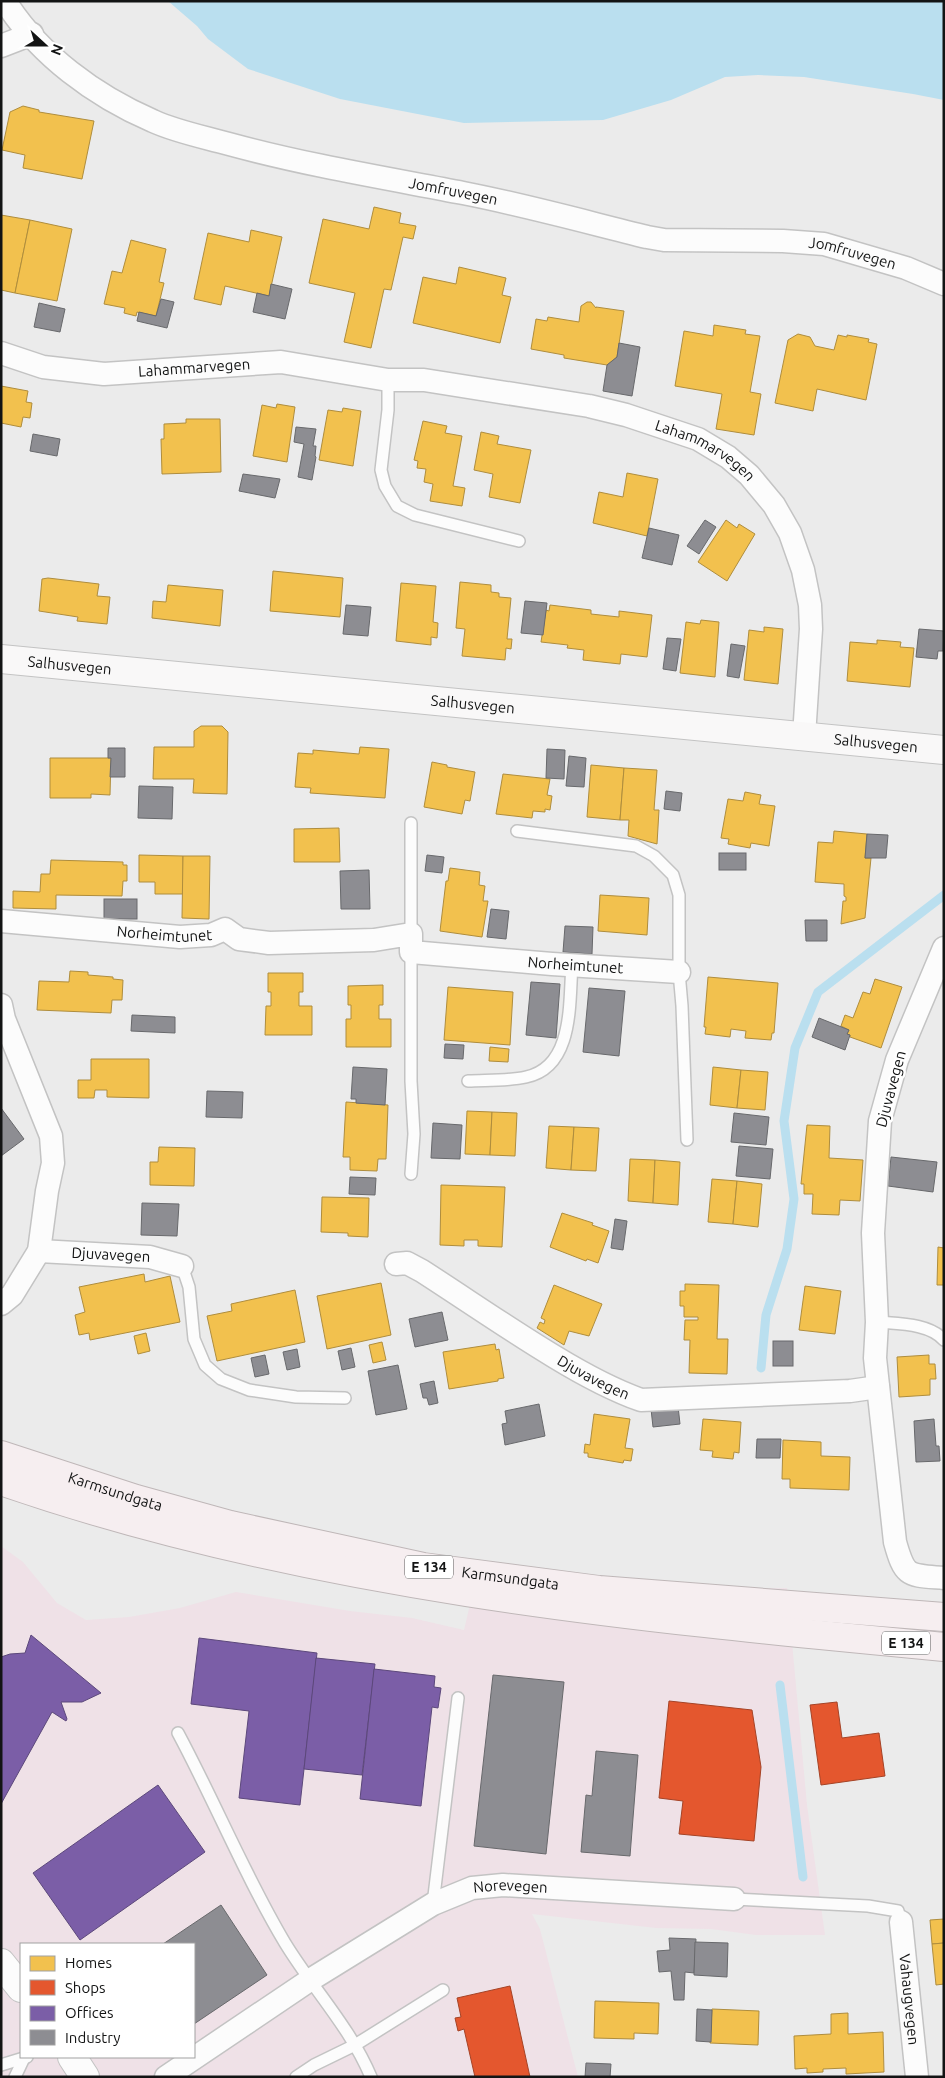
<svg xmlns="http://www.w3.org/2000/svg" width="945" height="2078" font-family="Ubuntu,sans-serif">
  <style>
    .commercial { fill: #efe1e7; fill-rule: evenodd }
    .water { fill: #badfef }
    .homes { fill: #f2c14e; stroke: #af8d3d }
    .shops { fill: #e4572e; stroke: #a54326 }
    .offices { fill: #7b5ea7; stroke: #5c487b }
    .industry { fill: #8d8d92; stroke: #68696c }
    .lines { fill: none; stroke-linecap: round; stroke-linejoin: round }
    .stream { stroke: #badfef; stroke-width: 9 }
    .service-casing { stroke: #c3c3c3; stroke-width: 14 }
    .minor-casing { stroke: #c3c3c3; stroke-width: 25 }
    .tertiary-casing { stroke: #c3c3c3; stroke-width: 30 }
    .secondary-casing { stroke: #c3c3c3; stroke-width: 30 }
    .trunk-casing { stroke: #bfb7b8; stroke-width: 30 }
    .service { stroke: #fcfcfc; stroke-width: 11 }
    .minor { stroke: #fcfcfc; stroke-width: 22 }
    .tertiary { stroke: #fcfcfc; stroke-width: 28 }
    .secondary { stroke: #f9f8f8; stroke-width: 28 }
    .trunk { stroke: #f6eef0; stroke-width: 28 }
    .labels { text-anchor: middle; stroke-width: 5; stroke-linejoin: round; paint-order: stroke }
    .shield { fill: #fff; stroke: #5a5a5a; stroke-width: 1 }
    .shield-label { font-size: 14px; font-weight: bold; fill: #131414 }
    .street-label { font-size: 15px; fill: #131414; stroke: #fff }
  </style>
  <rect width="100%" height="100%" fill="#ebebeb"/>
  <path class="commercial" d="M1 1546 23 1562 57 1603 86 1620 129 1617 180 1608 236 1592 350 1611 412 1618 464 1630 478 1571 574 1593 787 1588 807 1805 825 1935H756L711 1929 656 1928 532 1914 540 1929 578 2077H1ZM21 1944H194V2057H21Z"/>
  <polygon class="water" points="168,1 944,1 944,100 913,94 804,77 758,75 725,77 671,100 603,120 464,123 340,99 248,69 208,39 197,26"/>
  <g class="homes">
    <polygon points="23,106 39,110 39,112 94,121 82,179 23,168 25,155 2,150 10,112"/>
    <polygon points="374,207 401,213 399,223 416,226 413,239 403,237 391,290 384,289 371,348 344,342 355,293 309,283 323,219 369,229"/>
    <polygon points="1,215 30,220 15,293 1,290"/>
    <polygon points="30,220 72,229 57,301 15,293"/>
    <polygon points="251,230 282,237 269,296 225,286 221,305 194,299 208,233 249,242"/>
    <polygon points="131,240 166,249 159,282 164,283 156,316 137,312 136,316 124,313 125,308 104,304 112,271 122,273"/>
    <polygon points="459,267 506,278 502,295 511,297 500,343 413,323 423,277 456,284"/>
    <polygon points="587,302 591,302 596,308 596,307 624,311 617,357 607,365 564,358 564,355 531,349 536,319 547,321 548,317 579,322 581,306"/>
    <polygon points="714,325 746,330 745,334 760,336 750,392 761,394 754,435 716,429 722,394 675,386 684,331 713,336"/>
    <polygon points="798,334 810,337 815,346 834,350 838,335 847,337 847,335 869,339 868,342 877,344 866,400 817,389 813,411 775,403 788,340"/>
    <polygon points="1,386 28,391 26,402 32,403 30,418 23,417 21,427 1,423"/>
    <polygon points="277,404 295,407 287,462 253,456 262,405 276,408"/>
    <polygon points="343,408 361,411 353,466 319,460 328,410 342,412"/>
    <polygon points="186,419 220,419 221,472 162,474 161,439 164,439 164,424 186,423"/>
    <polygon points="423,421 447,426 445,433 462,436 453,486 465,488 462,506 430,501 433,484 424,482 426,469 417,468 418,461 414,460"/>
    <polygon points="481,432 499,436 497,444 531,450 520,503 489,497 493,474 474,470"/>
    <polygon points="627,473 658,479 647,536 593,523 599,492 623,497"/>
    <polygon points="726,520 737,528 739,524 755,534 727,581 698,562"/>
    <polygon points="273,571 343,578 340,617 270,611"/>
    <polygon points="48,578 99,584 97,596 110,597 107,624 77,621 78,617 39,611 42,579"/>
    <polygon points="460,582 491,585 491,592 499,593 499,597 511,598 507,639 512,639 511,649 506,648 505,660 462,656 465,629 456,628"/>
    <polygon points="401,583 436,586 433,622 438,623 437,638 431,637 431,645 396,641"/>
    <polygon points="168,585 223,590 220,626 152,618 153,601 166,602"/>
    <polygon points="550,605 591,610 591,614 619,617 619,611 652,615 647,657 621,654 620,664 583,660 584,650 567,648 568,645 541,642 546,610 549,611"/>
    <polygon points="701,620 719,622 715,677 680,673 686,622 700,624"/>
    <polygon points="764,627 783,629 778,684 744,680 749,630 764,632"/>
    <polygon points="877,640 901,642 900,647 914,648 910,687 847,681 850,642 877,644"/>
    <polygon points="201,726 222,726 228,732 227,794 193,793 194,779 153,779 154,747 194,747 194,731"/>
    <polygon points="360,747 389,749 385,798 310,793 311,788 295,787 298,753 313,754 313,750 359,754"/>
    <polygon points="50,758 111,758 110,795 91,794 91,798 50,798"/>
    <polygon points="432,762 447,765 447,767 475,772 470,801 465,800 462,814 424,807"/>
    <polygon points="591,765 624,768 620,820 587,817"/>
    <polygon points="624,768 657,770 654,810 659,810 657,844 628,836 629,820 620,820"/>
    <polygon points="503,774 550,779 547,795 552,796 550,810 545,809 545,812 533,811 532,818 496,814"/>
    <polygon points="745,792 761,795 759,804 775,806 769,846 751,843 750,848 728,844 729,839 721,838 728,799 743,801"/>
    <polygon points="339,828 340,862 294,862 294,829"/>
    <polygon points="834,831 867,834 865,858 871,858 865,918 841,924 843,901 846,901 846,897 844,896 844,884 815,882 818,842 833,843"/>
    <polygon points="139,855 183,856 183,894 155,894 155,882 139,882"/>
    <polygon points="183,856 210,856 209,919 182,918"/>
    <polygon points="51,860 123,862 123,865 127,865 127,881 123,881 122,896 56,895 56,909 13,908 13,891 40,892 41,874 50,874"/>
    <polygon points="450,868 480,872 479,885 485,886 483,901 488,901 482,937 440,931 446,881 448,881"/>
    <polygon points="600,895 649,898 647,935 598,931"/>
    <polygon points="70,971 88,972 88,975 113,977 113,979 123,980 122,1000 112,1000 111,1013 37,1010 39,981 69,982"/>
    <polygon points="268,973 303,973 303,992 299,992 299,1006 312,1006 312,1035 265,1035 266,1006 271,1006 271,992 268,992"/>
    <polygon points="708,977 778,983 774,1033 772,1033 771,1040 745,1038 746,1031 731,1029 730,1037 705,1034 706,1027 704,1027"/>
    <polygon points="875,979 902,987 881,1048 850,1037 850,1035 847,1034 849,1030 841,1026 845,1015 853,1018 863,992 870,994"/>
    <polygon points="383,985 383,1005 379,1005 379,1019 391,1019 391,1047 346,1047 346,1019 351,1019 351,1005 348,1005 348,986"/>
    <polygon points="448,987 513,992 510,1045 444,1040"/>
    <polygon points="490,1047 509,1049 508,1062 489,1061"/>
    <polygon points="91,1059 149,1059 149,1098 107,1097 107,1090 95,1090 94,1098 78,1098 78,1080 91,1080"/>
    <polygon points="713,1067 741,1070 737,1108 710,1105"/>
    <polygon points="741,1070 768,1072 765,1110 737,1108"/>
    <polygon points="346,1102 388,1105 386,1159 378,1159 377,1171 350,1170 350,1157 343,1157"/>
    <polygon points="467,1111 492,1112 490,1155 465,1154"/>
    <polygon points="492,1112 517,1113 515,1156 490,1155"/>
    <polygon points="807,1125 830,1126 829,1158 863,1160 860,1201 840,1200 839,1215 812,1214 813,1194 804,1194 804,1184 801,1184"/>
    <polygon points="549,1126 574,1127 571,1170 546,1168"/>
    <polygon points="574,1127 599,1128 596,1171 571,1170"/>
    <polygon points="159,1147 195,1148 194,1186 150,1185 150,1162 158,1162"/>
    <polygon points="630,1159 655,1160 653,1203 628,1201"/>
    <polygon points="655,1160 680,1162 678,1205 653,1203"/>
    <polygon points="712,1179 737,1181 733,1224 708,1222"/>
    <polygon points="737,1181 762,1184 758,1227 733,1224"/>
    <polygon points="441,1185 505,1187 502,1247 478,1246 478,1240 464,1240 464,1246 440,1245"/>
    <polygon points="322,1197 369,1198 368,1237 348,1236 348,1233 321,1232"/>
    <polygon points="562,1213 593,1223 592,1225 609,1231 598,1263 587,1259 586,1261 550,1247"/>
    <polygon points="938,1247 944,1248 944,1285 937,1285"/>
    <polygon points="144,1274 145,1282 170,1276 180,1322 90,1340 89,1333 79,1335 75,1315 85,1312 79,1287"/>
    <polygon points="381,1283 391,1335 327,1349 317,1296"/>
    <polygon points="685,1284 719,1285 717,1339 728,1339 727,1374 689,1373 690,1340 684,1340 685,1320 698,1320 698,1317 684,1317 684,1306 680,1306 680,1291 685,1291"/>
    <polygon points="554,1285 602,1304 589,1336 569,1331 564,1345 537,1328 540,1322 544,1324 545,1320 541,1318"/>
    <polygon points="805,1286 841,1291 835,1334 799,1330"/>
    <polygon points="295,1290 305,1342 217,1361 207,1316 232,1311 231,1304"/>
    <polygon points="146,1333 150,1351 138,1354 134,1336"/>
    <polygon points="382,1342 386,1360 373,1363 369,1345"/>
    <polygon points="495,1344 496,1350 499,1349 504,1378 498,1379 498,1381 449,1389 443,1352"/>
    <polygon points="929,1355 929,1364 935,1364 936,1379 930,1379 930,1395 899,1397 897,1357"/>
    <polygon points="594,1414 630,1419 625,1448 633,1449 631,1461 624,1460 623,1463 588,1457 588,1453 584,1453 585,1444 590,1445"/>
    <polygon points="703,1419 741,1422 739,1453 734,1452 733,1459 712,1457 713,1451 700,1450"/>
    <polygon points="783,1440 821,1442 821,1456 850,1457 849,1490 790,1488 790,1479 782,1479"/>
    <polygon points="944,1919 944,1943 932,1944 930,1920"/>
    <polygon points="944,1943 944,1984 936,1985 932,1944"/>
    <polygon points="595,2001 659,2003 658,2034 634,2033 634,2039 594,2038"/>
    <polygon points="712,2009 759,2011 758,2045 710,2043"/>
    <polygon points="848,2013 848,2034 883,2032 884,2072 846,2074 846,2068 823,2069 823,2072 807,2073 807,2068 795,2069 794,2036 831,2034 831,2014"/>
  </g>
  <g class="shops">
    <polygon points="669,1701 752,1710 761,1767 754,1841 679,1834 683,1801 659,1798"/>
    <polygon points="837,1702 842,1738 879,1733 885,1776 821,1785 810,1705"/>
    <polygon points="510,1986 530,2077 475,2077 464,2029 458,2031 455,2018 461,2017 457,1998"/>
  </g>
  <g class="offices">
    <polygon points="31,1635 101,1693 82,1702 61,1702 67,1719 66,1721 52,1712 1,1804 1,1657 10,1654 25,1653"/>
    <polygon points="199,1638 317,1653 300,1805 239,1798 249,1711 191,1704"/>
    <polygon points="316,1658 375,1664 362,1775 304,1769"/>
    <polygon points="374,1669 435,1676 434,1687 441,1688 438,1708 432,1707 421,1806 360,1799"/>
    <polygon points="158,1785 205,1852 80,1940 33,1873"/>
  </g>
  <g class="industry">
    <polygon points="271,284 292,289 285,319 253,312 257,293 269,296"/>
    <polygon points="161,299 174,302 167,328 137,321 139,312 156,316"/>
    <polygon points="39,303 65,309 60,332 34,327"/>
    <polygon points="619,343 640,347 632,396 603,391 607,365 617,357"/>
    <polygon points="296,427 316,429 313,446 316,446 315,456 316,457 312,480 298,477 304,444 294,442"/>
    <polygon points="33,434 60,439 57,456 30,451"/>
    <polygon points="243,474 280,479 275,498 239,491"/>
    <polygon points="705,520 716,527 699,554 687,546"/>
    <polygon points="649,528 679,535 672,565 642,558"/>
    <polygon points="525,601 547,603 543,635 521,633"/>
    <polygon points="346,605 371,607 368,636 343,634"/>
    <polygon points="919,629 944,631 943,651 938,651 937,659 916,657"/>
    <polygon points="667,638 681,639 676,671 663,669"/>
    <polygon points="731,644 745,646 739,678 727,676"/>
    <polygon points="108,748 125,748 125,777 110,777 111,758 108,758"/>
    <polygon points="547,749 565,750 564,779 546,778"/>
    <polygon points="569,756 586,758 584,787 566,786"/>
    <polygon points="139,786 173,787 172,819 138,818"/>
    <polygon points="666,791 682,793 680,811 664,809"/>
    <polygon points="867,834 888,835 886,858 865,858"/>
    <rect x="719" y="853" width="27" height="17"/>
    <polygon points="427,855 444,857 442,873 425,871"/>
    <polygon points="369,870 370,909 341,909 340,871"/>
    <rect x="104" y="899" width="33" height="20"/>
    <polygon points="491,909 509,911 506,939 487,937"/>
    <polygon points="805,920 827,920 827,941 806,941"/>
    <polygon points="565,926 593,927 592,954 563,952"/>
    <polygon points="531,982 560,984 556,1038 526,1035"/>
    <polygon points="589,988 625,991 619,1056 583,1052"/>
    <polygon points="132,1015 175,1017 175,1033 131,1031"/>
    <polygon points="819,1018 849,1030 847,1034 850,1035 845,1050 812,1037"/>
    <polygon points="445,1044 464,1045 463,1059 444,1058"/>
    <polygon points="353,1067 387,1069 385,1105 356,1103 356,1099 351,1099"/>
    <polygon points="207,1091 243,1092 242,1118 206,1117"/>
    <polygon points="1,1108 24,1139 1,1156"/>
    <polygon points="734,1113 769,1117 766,1145 731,1142"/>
    <polygon points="433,1123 462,1125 460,1159 431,1158"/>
    <polygon points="739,1146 773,1149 770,1179 736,1176"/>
    <polygon points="891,1157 937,1162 933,1192 888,1186"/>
    <polygon points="350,1177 376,1178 375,1195 349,1194"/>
    <polygon points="142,1203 179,1204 177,1236 141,1235"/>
    <polygon points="615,1219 627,1221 623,1250 611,1248"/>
    <polygon points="442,1312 448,1340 415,1347 409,1319"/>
    <rect x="773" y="1341" width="20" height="25"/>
    <polygon points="351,1348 355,1367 342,1370 338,1351"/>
    <polygon points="297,1349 300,1367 287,1370 283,1352"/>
    <polygon points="265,1355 269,1374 255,1377 251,1358"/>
    <polygon points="398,1365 407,1409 376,1415 368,1371"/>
    <polygon points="434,1381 438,1403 429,1405 427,1398 423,1398 420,1384"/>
    <polygon points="539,1404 545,1436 505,1445 502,1424 507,1423 505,1411"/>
    <polygon points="678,1406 680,1424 653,1427 651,1409"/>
    <polygon points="934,1419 936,1446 939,1446 940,1461 916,1462 914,1421"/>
    <polygon points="757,1439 781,1439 780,1458 756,1458"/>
    <polygon points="493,1675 564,1682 546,1854 474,1846"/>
    <polygon points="596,1751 638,1755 630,1856 581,1852 586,1795 592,1796"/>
    <polygon points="221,1905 267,1975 194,2024 194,1944 163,1944"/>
    <polygon points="669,1938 696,1939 694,1973 685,1972 684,2000 674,2000 671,1971 659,1972 657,1951 670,1950"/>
    <polygon points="695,1942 728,1943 727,1977 694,1975"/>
    <polygon points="697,2009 712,2010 711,2042 696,2041"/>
    <polygon points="586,2063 611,2064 610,2077 585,2077"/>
  </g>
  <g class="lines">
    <g class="stream">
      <polyline points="761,1368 766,1315 787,1249 794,1199 784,1121 795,1048 818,992 944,895"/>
      <polyline points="780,1685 803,1877"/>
    </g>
    <g class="service-casing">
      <g id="service">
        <polyline points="388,380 388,410 381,470 385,486 397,506 415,515 519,541"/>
        <polyline points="517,831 636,846 654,856 673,875 679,895 679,972 682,1006 687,1140"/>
        <polyline points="411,934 411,823"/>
        <path d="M468 1081C487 1080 508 1081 526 1077 574 1067 569 1003 572 965"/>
        <polyline points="411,1174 414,1134 411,1081 411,952"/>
        <polyline points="182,1266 189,1287 194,1339 205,1365 221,1379 249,1390 296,1397 345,1398"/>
        <path d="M877 1322C898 1324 929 1323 944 1340"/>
        <path d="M178 1733C215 1802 245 1876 285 1943 313 1989 350 2027 371 2077"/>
        <polyline points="734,1899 868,1906 898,1911 901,1922"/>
        <polyline points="433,1904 458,1698"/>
        <polyline points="1,2065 27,2057"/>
        <polyline points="15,2077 24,2058"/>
        <polyline points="296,2077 314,2065 355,2045 443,1990"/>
      </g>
    </g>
    <g class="minor-casing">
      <g id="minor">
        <path id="s1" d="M5 1C39 55 95 96 153 121 177 132 204 137 229 144 306 165 385 178 463 193 525 205 586 222 647 237L664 240 783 241 824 244 906 268 944 284"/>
        <polyline points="1,46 32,34"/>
        <path id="s2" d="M1 353 43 367 104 374 281 362 388 380H424L589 406 626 415 698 439 728 457 749 475 774 505 790 533 803 570 810 605 811 629 804 736"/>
        <path id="s3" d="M1 921 180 937 211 935 225 929 239 939 269 943 374 940 411 934V952L552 964 679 972"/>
        <path d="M944 948 897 1060 880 1121 873 1233 877 1322 875 1358 895 1542C905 1578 908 1575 944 1578"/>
        <polyline points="1,1005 4,1019 51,1136 53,1163 47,1191 39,1251 12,1295 1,1304"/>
        <path id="s4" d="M39 1251 150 1257 182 1266"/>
        <path id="s5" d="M396 1264 407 1263 422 1271C467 1300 510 1330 555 1357 583 1374 610 1389 641 1400L850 1391 878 1387"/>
        <path id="s6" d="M901 1922 917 2077"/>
        <path id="s7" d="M166 2077 310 1980 433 1904 472 1888 503 1885 734 1899"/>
      </g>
    </g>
    <g class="tertiary-casing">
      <g id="tertiary">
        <polyline points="1,1963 21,1988"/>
        <polyline points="72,2057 85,2077"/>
      </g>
    </g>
    <g class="secondary-casing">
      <g id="secondary">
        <path id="s8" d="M1 659 944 750"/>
      </g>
    </g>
    <g class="trunk-casing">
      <g id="trunk">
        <path id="s9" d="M1 1455 136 1499 230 1525 423 1567 599 1590 944 1617"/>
        <path d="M1 1481C304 1586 627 1617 944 1647"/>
      </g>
    </g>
    <use href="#service" class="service"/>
    <use href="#minor" class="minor"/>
    <use href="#tertiary" class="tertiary"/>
    <use href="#secondary" class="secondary"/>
    <use href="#trunk" class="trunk"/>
  </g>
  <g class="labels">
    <g class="shield">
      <rect x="405" y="1555.5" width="48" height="23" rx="4"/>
      <rect x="882" y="1631.5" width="48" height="23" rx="4"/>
    </g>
    <g class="shield-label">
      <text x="429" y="1572">E 134</text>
      <text x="906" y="1648">E 134</text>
    </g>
    <g class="street-label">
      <text dy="5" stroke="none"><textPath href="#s1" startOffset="502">Jomfruvegen</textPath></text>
      <text dy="5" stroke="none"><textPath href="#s1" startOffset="908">Jomfruvegen</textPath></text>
      <text dy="5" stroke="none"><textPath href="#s2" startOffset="196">Lahammarvegen</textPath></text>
      <text dy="5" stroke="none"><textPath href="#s2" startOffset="720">Lahammarvegen</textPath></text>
      <text dy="5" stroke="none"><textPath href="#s8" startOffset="69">Salhusvegen</textPath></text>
      <text dy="5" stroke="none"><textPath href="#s8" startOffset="474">Salhusvegen</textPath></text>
      <text dy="5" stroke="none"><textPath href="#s8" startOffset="879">Salhusvegen</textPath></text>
      <text dy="5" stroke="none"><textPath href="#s3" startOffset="164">Norheimtunet</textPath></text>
      <text dy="5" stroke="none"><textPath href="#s3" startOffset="599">Norheimtunet</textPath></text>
      <text transform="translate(891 1089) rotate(-75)" y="5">Djuvavegen</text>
      <text dy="5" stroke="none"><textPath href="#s4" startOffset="72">Djuvavegen</textPath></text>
      <text dy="5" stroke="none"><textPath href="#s5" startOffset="230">Djuvavegen</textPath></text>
      <text dy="5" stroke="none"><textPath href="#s9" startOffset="120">Karmsundgata</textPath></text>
      <text dy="5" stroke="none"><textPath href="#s9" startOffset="525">Karmsundgata</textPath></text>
      <text dy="5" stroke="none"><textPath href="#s7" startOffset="399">Norevegen</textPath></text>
      <text dy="5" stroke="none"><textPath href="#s6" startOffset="78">Vahaugvegen</textPath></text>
    </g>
  </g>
  <rect width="945" height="2078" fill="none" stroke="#131414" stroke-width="5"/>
  <rect x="20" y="1943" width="175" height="115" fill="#ffffff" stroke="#a1a1a1"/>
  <rect x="30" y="1956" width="25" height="15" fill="#f2c14e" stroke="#a1a1a1"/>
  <text x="65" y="1968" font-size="15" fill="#131414">Homes</text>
  <rect x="30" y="1980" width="25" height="15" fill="#e4572e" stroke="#a1a1a1"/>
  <text x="65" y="1993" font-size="15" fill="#131414">Shops</text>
  <rect x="30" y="2006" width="25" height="15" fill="#7b5ea7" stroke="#a1a1a1"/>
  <text x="65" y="2018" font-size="15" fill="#131414">Offices</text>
  <rect x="30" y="2030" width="25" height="15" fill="#8d8d92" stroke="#a1a1a1"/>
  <text x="65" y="2043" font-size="15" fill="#131414">Industry</text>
  <g transform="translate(45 45) rotate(111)" stroke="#ffffff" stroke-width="4" paint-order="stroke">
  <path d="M0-4L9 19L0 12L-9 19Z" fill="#131414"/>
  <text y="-8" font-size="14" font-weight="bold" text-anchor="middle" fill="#131414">N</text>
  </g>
</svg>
